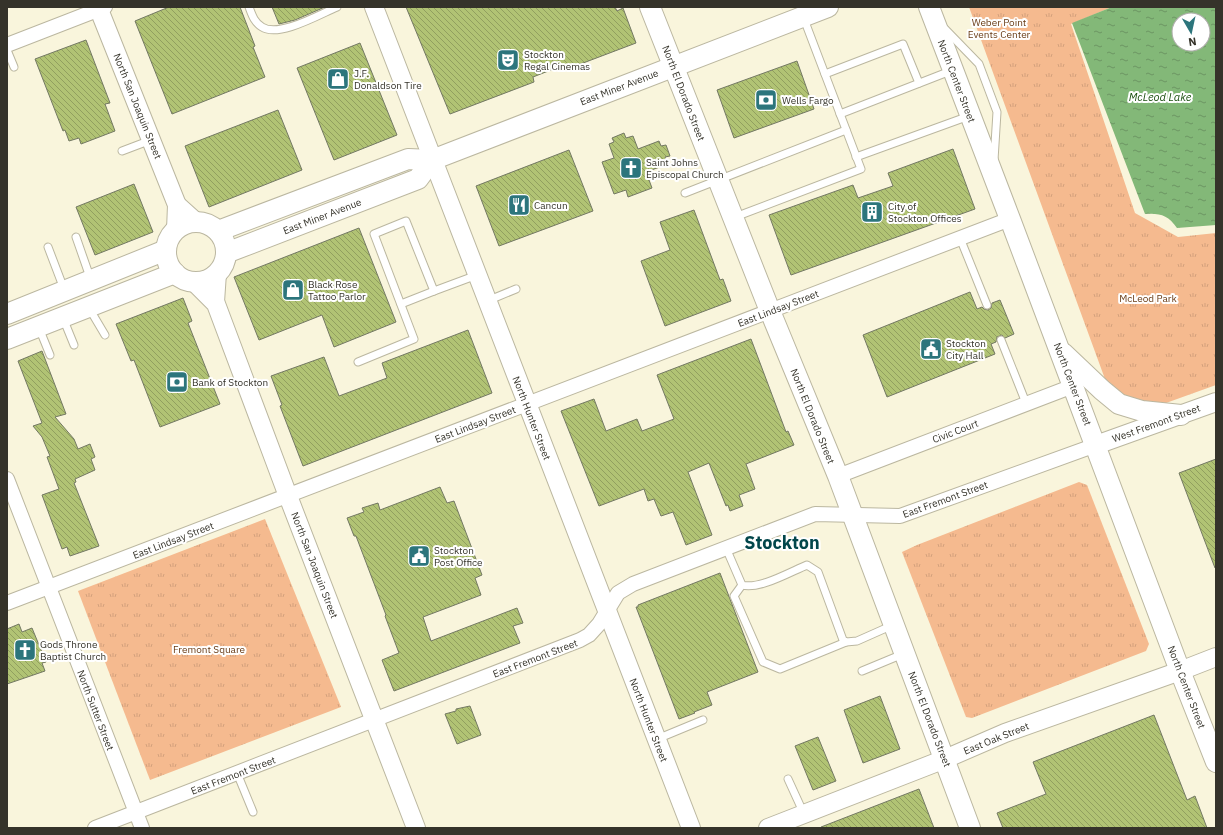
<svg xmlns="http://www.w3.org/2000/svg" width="1223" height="835" font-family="'IBM Plex Sans',sans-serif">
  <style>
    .park { fill: url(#park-tufts) }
    .water { fill: url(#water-ripples); fill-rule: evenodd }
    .building { fill: url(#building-back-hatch); stroke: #737863 }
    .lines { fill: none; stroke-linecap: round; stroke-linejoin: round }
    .service-casing { stroke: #bbb7a0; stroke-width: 9 }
    .minor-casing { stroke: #bbb7a0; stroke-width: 16 }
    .tertiary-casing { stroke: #bbb7a0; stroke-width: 20 }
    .secondary-casing { stroke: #bbb7a0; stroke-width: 22 }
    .service { stroke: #fff; stroke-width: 7 }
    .minor { stroke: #fff; stroke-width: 14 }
    .tertiary { stroke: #fff; stroke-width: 18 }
    .secondary { stroke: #fff; stroke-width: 20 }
    .labels { text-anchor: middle; stroke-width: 4; stroke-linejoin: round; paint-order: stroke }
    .park-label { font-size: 10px; fill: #683b15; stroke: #fff }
    .poi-label { font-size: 10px; fill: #35332a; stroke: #fff; text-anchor: start }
    .street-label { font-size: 10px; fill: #35332a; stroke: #fff }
    .water-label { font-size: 11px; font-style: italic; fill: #1d5112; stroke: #fff }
    .town-label { font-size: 18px; font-weight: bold; fill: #02464b; stroke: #fff }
  </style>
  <defs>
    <pattern id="park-tufts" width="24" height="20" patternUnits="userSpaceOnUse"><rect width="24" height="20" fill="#f5ba8f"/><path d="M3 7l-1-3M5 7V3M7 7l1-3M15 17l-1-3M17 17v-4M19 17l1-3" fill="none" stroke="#d3a07c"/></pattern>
    <pattern id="water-ripples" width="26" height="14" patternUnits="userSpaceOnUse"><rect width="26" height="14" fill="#83b878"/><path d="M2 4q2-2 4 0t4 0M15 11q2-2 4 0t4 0" fill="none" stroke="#6c9663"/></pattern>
    <pattern id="building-back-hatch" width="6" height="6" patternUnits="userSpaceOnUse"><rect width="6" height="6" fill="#b1c374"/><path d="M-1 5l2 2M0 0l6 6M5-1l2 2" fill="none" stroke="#919f5f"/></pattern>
  </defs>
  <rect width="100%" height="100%" fill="#f9f5dc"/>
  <g class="park">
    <polygon points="969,7 1112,7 1071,24 1135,213 1178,237 1216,233 1216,385 1166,403 1134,400 1109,390"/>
    <polygon points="1079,482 1087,485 1149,644 1146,651 972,718 966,717 902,552 917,545"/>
    <polygon points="265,519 341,707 150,780 78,591"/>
  </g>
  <path class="water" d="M1112 7H1216V225L1177 228C1168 215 1160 213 1145 214L1072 23ZM1179 20H1203V44H1179Z"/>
  <g class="building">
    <polygon points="169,7 240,7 255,46 253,47 265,77 172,114 135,21"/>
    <polygon points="272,7 325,7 295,20 279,24"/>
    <polygon points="406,7 615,7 617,11 623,8 636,43 562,71 561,66 533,77 534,82 450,114"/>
    <polygon points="86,40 110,103 105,104 115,131 81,144 79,138 69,141 65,130 63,131 35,59"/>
    <polygon points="360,43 397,135 334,160 297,68"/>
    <polygon points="797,61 814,109 734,138 717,90"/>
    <polygon points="278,110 302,170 209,207 185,146"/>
    <polygon points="624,133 626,138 633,136 638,149 659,141 661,146 666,145 670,156 665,157 668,164 646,172 652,188 628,197 626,190 614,194 602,162 614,158 609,144 614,142 612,138"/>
    <polygon points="953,149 975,209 791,275 769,215 853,185 858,198 893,186 888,173"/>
    <polygon points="569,150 593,211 499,246 476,186"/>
    <polygon points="134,184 153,232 95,255 76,207"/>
    <polygon points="694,210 720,280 723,279 731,301 665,326 641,261 670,250 660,222"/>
    <polygon points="359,228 396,322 334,347 322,315 259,340 234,277"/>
    <polygon points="970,292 977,309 982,307 984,309 988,310 991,308 992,303 1000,300 1014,334 1005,338 1002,335 997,337 996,342 991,344 995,354 887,397 863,335"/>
    <polygon points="183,298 192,321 188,323 220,404 160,427 134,360 131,361 116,324"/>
    <polygon points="468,330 492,393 303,466 280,406 282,405 271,376 324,357 339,396 387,378 382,363"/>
    <polygon points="751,339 786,432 788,431 794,445 746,464 755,489 739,495 743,506 730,511 728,505 726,506 709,463 688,472 712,535 686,545 673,512 661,516 654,499 648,501 644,489 599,506 561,411 594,399 606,431 637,419 642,431 674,419 657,375"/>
    <polygon points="42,351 66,414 55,417 74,439 78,449 90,444 95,457 91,459 95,470 75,479 76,482 74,483 99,546 70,556 67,547 62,549 42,495 59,489 47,457 50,456 42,437 33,426 42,423 18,361"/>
    <polygon points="1216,459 1216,567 1215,568 1179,473"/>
    <polygon points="440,487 447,503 454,501 482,575 475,578 481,595 423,617 431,641 517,608 523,623 513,626 520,643 394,691 382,660 399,653 385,616 386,615 356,536 354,536 347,518 364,512 362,508 378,503 380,510"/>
    <polygon points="720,573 758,672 707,692 712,705 694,712 695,713 679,719 636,607 638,607 638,605"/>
    <polygon points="19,624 22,632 32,628 46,662 42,663 45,671 7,684 7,629"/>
    <polygon points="880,696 900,749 863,763 844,710"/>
    <polygon points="470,706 481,735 457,744 445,714 456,711 456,709"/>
    <polygon points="1154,715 1187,800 1195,796 1207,828 1003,828 997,813 1046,794 1033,762"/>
    <polygon points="818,737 836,781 813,790 795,746"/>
    <polygon points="919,789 934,828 821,828 821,827"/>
  </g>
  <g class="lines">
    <g class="service-casing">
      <g id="service">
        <path d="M249 7C252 15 254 22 262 27 279 38 320 14 337 7"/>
        <polyline points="945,29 979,64 997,112 994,160"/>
        <polyline points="7,50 14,67"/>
        <polyline points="825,74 903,44 919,83"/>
        <polyline points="840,114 953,70"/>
        <polyline points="122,151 151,140"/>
        <polyline points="856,157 969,116"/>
        <polyline points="685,193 846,130"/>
        <polyline points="735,217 861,169 804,19"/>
        <polyline points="76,237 91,280"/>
        <polyline points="960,238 987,305"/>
        <polyline points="48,247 64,289"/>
        <polyline points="487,301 516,289"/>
        <polyline points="401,304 434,291"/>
        <polyline points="89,308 105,335"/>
        <polyline points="63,318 74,345"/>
        <polyline points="39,328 50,355"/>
        <polyline points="1001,340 1026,403"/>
        <polyline points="358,362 414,339 374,234 406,221 434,291 477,275"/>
        <path d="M726 548 742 585C759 590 790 572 807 565L818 572 843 640 846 642 857 641 893 625"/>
        <polyline points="742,585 734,596 763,662 780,669 846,642"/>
        <polyline points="862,671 903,654"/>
        <polyline points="657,739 703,720"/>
        <polyline points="237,773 253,812"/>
        <polyline points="788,779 804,814"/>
      </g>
    </g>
    <g class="minor-casing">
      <g id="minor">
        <polyline points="7,45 105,7"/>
        <polyline points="838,476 1073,386"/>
        <polyline points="7,479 142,828"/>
        <polyline points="7,603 1010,219"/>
        <polyline points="95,828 580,640 589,635 599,624 618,593 633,584 815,514 900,516 1096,445"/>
      </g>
    </g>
    <g class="tertiary-casing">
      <g id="tertiary">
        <polyline points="98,7 177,205 176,230"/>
        <polyline points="374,7 691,828"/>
        <polyline points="177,205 197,223"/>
        <polyline points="194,282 216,304 288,496 416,828"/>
        <polyline points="215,302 217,273"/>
        <polyline points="1096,445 1216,402"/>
        <polyline points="768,828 945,759 1005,733 1180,671 1216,657"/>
      </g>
    </g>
    <g class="secondary-casing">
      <g id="secondary">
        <polyline points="650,7 770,311 838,476 970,828"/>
        <polyline points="929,7 1010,219 1180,671 1216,762"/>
        <circle cx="196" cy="252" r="30"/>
        <polyline points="218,231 408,159 432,160 828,7"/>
        <polyline points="226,253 418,179 432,160"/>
        <polyline points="7,314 166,250"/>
        <polyline points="7,339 175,273"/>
        <polyline points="1063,353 1102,390 1119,404 1142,411 1181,415"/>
      </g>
    </g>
    <use href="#service" class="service"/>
    <use href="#minor" class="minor"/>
    <use href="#tertiary" class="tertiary"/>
    <use href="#secondary" class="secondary"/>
  </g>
  <defs>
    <g id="theatre-square" transform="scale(1.15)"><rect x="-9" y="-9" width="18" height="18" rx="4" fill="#2c757c" stroke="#fff"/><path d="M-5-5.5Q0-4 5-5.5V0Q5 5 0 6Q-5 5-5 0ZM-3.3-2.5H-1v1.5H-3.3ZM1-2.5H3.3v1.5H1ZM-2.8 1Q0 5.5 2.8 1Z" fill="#fff"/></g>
    <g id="shop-square" transform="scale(1.15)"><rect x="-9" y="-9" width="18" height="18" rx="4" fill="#2c757c" stroke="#fff"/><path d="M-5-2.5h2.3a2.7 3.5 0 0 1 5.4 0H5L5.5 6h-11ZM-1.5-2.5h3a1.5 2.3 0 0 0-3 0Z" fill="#fff"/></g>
    <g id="bank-square" transform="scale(1.15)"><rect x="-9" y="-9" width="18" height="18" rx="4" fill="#2c757c" stroke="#fff"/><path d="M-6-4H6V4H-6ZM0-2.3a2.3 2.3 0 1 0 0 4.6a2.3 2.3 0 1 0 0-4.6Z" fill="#fff"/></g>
    <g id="church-square" transform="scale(1.15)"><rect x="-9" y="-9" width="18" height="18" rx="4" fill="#2c757c" stroke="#fff"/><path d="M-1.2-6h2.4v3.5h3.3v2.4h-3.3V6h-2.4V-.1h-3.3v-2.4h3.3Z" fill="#fff"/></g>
    <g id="restaurant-square" transform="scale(1.15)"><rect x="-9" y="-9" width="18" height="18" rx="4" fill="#2c757c" stroke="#fff"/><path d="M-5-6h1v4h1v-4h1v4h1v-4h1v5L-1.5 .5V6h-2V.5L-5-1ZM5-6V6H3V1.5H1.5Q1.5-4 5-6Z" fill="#fff"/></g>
    <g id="building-square" transform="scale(1.15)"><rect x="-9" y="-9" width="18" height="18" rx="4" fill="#2c757c" stroke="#fff"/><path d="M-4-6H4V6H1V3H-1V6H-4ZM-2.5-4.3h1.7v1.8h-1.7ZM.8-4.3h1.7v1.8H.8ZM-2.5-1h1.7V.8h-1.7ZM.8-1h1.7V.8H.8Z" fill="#fff"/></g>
    <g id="civic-square" transform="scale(1.15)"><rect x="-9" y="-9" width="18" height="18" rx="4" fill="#2c757c" stroke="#fff"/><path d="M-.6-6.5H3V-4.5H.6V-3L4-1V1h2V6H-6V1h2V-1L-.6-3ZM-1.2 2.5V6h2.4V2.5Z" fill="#fff"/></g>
  </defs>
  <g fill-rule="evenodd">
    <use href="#theatre-square" x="508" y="60"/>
    <use href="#shop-square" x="338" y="79"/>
    <use href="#bank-square" x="766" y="100"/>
    <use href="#church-square" x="631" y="168"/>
    <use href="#restaurant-square" x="519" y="205"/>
    <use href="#building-square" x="872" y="212"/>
    <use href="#shop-square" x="293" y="290"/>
    <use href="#civic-square" x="931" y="349"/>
    <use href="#bank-square" x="177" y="382"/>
    <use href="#civic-square" x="419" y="556"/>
    <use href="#church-square" x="25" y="650"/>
  </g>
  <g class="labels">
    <g class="park-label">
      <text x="999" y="26">Weber Point<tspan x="999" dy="12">Events Center</tspan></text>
      <text x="1148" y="302">McLeod Park</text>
      <text x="209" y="653">Fremont Square</text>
    </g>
    <g class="poi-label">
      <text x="524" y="58">Stockton<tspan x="524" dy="12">Regal Cinemas</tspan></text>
      <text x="354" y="77">J.F.<tspan x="354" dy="12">Donaldson Tire</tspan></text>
      <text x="782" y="104">Wells Fargo</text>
      <text x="646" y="166">Saint Johns<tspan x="646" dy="12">Episcopal Church</tspan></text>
      <text x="534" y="209">Cancun</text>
      <text x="888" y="210">City of<tspan x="888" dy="12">Stockton Offices</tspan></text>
      <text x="308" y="288">Black Rose<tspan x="308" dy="12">Tattoo Parlor</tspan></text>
      <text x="946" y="347">Stockton<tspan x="946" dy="12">City Hall</tspan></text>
      <text x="192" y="386">Bank of Stockton</text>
      <text x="434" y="554">Stockton<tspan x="434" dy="12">Post Office</tspan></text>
      <text x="40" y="648">Gods Throne<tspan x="40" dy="12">Baptist Church</tspan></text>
    </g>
    <g class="street-label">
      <text transform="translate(957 81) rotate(69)" y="4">North Center Street</text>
      <text transform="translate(619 87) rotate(-21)" y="4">East Miner Avenue</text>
      <text transform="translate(684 93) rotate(69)" y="4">North El Dorado Street</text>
      <text transform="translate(138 106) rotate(68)" y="4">North San Joaquin Street</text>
      <text transform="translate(322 216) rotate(-21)" y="4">East Miner Avenue</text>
      <text transform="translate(778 308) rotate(-21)" y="4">East Lindsay Street</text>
      <text transform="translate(1073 384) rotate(69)" y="4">North Center Street</text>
      <text transform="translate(813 416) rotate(68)" y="4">North El Dorado Street</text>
      <text transform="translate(532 418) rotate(69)" y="4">North Hunter Street</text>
      <text transform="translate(1156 423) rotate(-20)" y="4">West Fremont Street</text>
      <text transform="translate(475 424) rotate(-21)" y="4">East Lindsay Street</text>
      <text transform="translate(955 431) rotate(-21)" y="4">Civic Court</text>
      <text transform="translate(945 499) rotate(-20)" y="4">East Fremont Street</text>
      <text transform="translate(173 540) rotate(-21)" y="4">East Lindsay Street</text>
      <text transform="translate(315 565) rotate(69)" y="4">North San Joaquin Street</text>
      <text transform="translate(535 658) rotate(-21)" y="4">East Fremont Street</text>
      <text transform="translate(1187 687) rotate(69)" y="4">North Center Street</text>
      <text transform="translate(96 710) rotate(69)" y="4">North Sutter Street</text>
      <text transform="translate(930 719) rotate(69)" y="4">North El Dorado Street</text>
      <text transform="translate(649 720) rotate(69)" y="4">North Hunter Street</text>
      <text transform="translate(996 738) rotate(-22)" y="4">East Oak Street</text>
      <text transform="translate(233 775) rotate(-21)" y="4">East Fremont Street</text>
    </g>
    <g class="water-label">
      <text x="1160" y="101">McLeod Lake</text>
    </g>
    <g class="town-label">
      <text x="782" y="549">Stockton</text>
    </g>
  </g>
  <rect width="1223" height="835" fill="none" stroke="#35332a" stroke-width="16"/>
  <g transform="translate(1191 32) rotate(171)"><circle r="19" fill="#ffffff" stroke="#aeadaa"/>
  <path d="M0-3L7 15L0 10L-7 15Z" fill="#2c757c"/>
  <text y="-6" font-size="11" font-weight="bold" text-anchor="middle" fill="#35332a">N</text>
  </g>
</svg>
